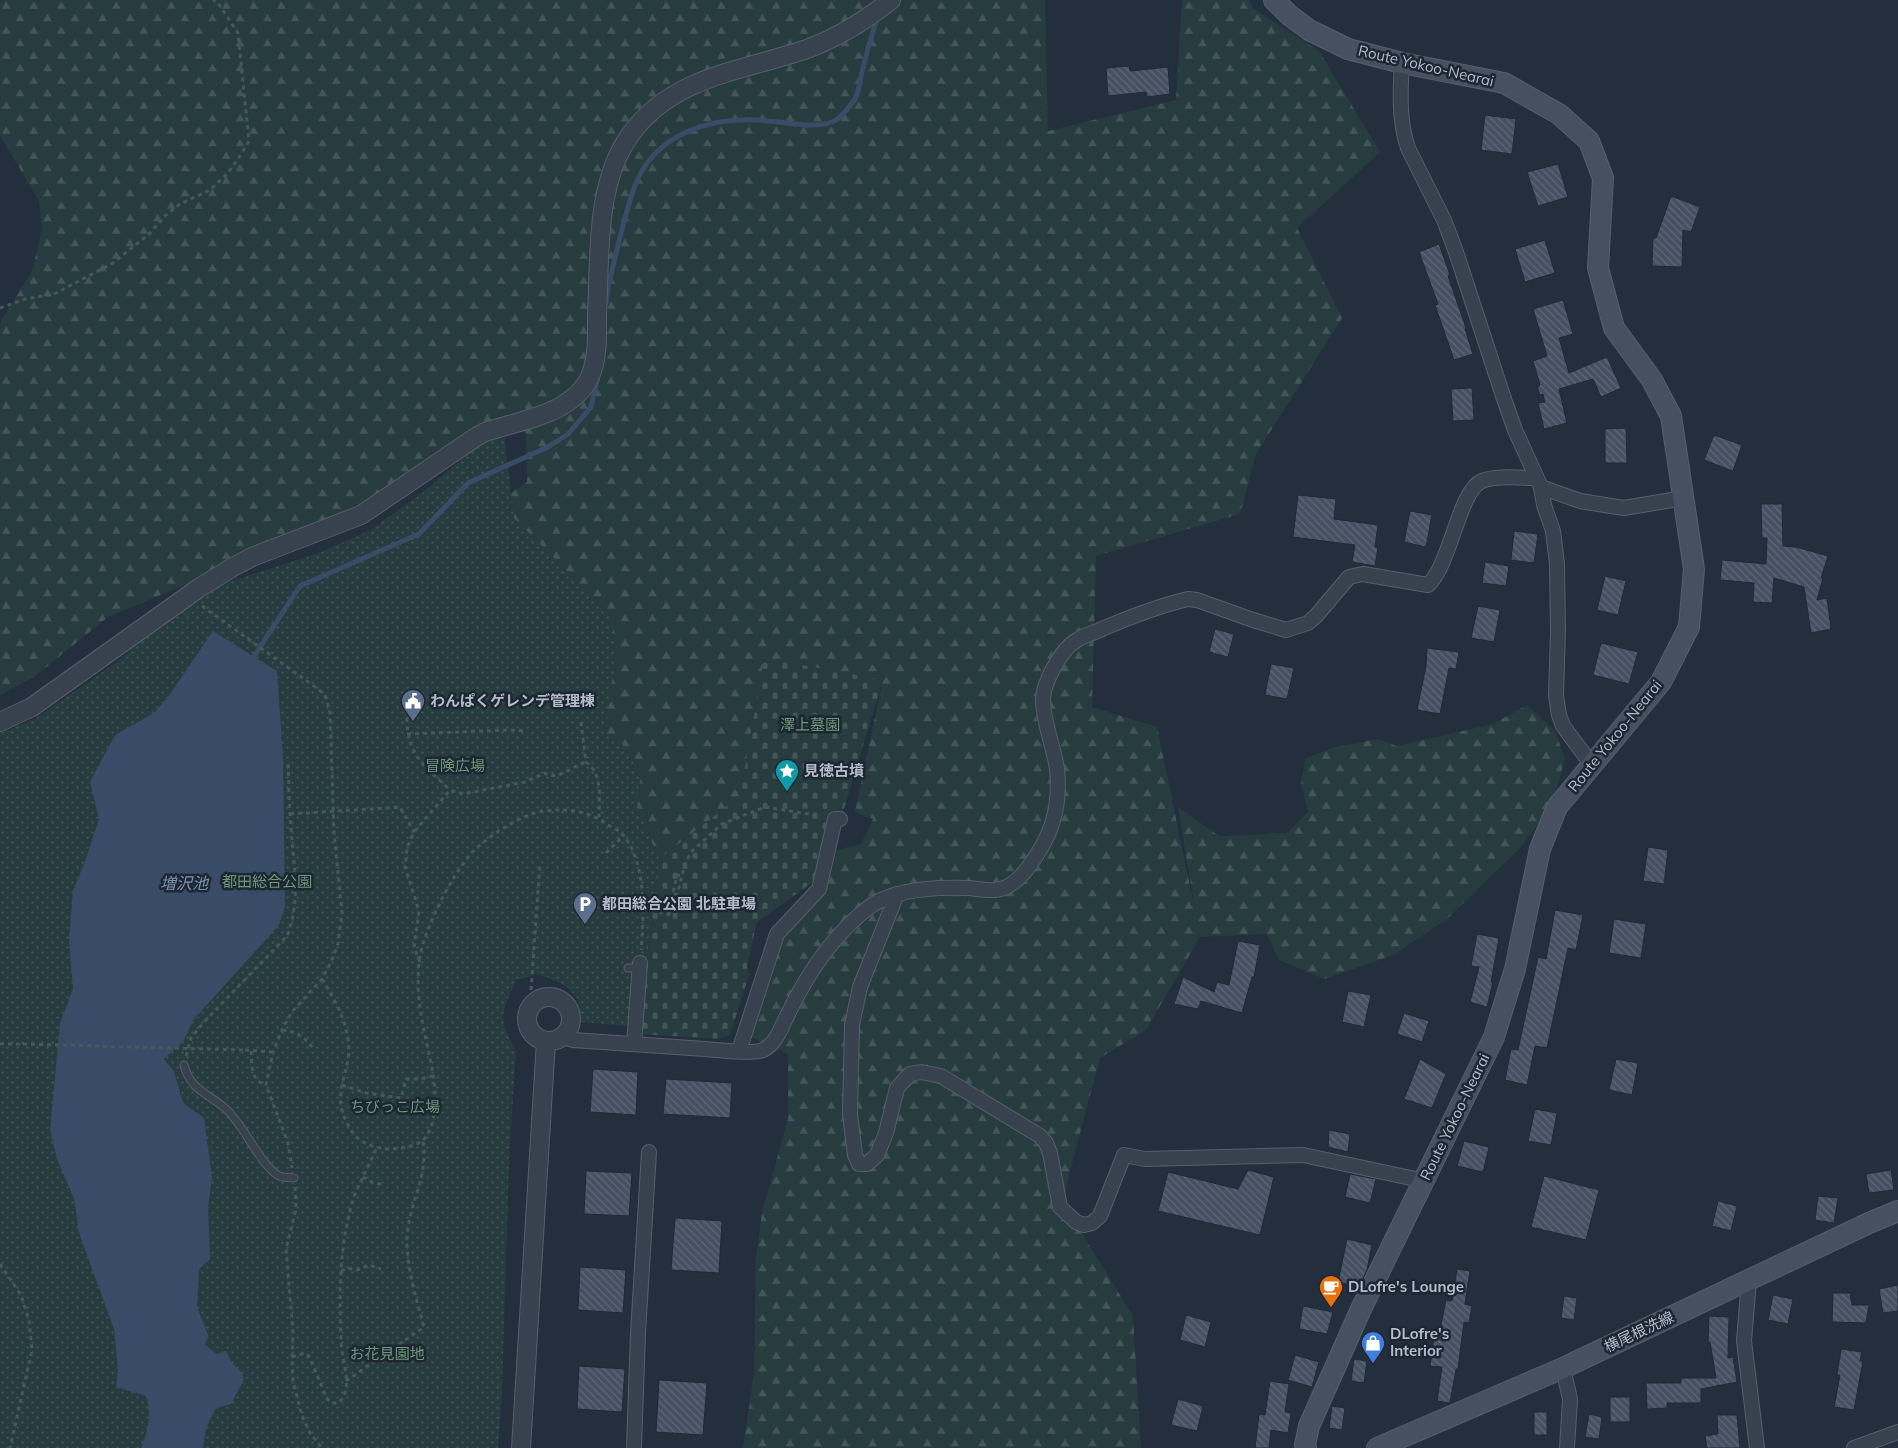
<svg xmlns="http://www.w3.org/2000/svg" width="1898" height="1448" font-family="Mulish,'Noto Sans JP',sans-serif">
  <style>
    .forest { fill: url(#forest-firs) }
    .cemetery { fill: url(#cemetery-stones) }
    .park { fill: url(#park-dots) }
    .water { fill: #394c67 }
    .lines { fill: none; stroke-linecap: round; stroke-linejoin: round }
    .stream { stroke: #394c67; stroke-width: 5 }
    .building { fill: url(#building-back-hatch); stroke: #1f2835 }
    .service-casing { stroke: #565f6c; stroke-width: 9 }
    .minor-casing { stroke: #565f6c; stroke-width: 16 }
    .tertiary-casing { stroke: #565f6c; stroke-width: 20 }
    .secondary-casing { stroke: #565f6c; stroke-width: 22 }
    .path { stroke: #44595c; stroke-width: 3; stroke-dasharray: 4 4; stroke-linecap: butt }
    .service { stroke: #38414e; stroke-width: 7 }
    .minor { stroke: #38414e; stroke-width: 14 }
    .tertiary { stroke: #38414e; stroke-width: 18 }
    .secondary { stroke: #465061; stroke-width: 20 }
    .path-bridge { stroke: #44595c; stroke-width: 3; stroke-dasharray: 4 4; stroke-linecap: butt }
    .labels { text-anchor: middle; stroke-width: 5; stroke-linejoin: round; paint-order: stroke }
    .street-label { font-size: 15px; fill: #b4bcc9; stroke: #1d2633 }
    .poi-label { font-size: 15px; font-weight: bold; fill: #b4bcc9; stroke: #1d2633; text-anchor: start }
    .park-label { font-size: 15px; fill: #6b9a76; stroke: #1d2633 }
    .water-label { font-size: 16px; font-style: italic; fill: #7c92b1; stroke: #1d2633 }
  </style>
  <defs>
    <pattern id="forest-firs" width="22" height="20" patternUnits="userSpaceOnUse" patternTransform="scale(1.25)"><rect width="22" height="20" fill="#263c3f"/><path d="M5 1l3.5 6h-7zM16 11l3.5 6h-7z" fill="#435659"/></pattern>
    <pattern id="cemetery-stones" width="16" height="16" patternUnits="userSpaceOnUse" patternTransform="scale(1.25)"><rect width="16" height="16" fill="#263c3f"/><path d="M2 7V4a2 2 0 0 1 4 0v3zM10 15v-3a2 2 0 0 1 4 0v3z" fill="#435659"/></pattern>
    <pattern id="park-dots" width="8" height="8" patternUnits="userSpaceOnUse" patternTransform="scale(1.25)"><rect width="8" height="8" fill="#263c3f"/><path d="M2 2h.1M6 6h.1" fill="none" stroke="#435659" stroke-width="1.8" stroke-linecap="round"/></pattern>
    <pattern id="building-back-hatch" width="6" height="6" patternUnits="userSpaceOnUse" patternTransform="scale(1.25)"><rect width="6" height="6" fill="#455162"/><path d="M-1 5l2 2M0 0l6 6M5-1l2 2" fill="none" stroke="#5d6877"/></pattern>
  </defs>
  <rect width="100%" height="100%" fill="#242f3e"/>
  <polygon class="forest" points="0,0 1045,0 1048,131 1176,100 1182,0 1250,0 1252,8 1319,51 1380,152 1297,228 1342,318 1256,454 1240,514 1096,556 1092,707 1157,727 1196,915 1178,807 1219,836 1287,833 1308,812 1301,782 1306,758 1335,747 1378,739 1397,746 1493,724 1527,705 1555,731 1565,759 1551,808 1519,849 1447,919 1393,955 1324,979 1279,960 1267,934 1200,937 1146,1030 1100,1058 1062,1201 1133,1316 1141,1448 743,1448 754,1373 756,1259 762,1213 788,1119 788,1054 749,1036 781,938 826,892 837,850 861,844 873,819 855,812 883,680 764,659 740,796 659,859 651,927 502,626 511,493 527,482 526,433 510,424 361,515 252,557 108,617 34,677 0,695 0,323 32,271 42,230 39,201 0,135"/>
  <polygon class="cemetery" points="764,658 883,680 843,812 829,812 813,882 757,922 747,966 749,975 730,1035 719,1039 639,1034 659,859 740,796"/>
  <path class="park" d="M503 424 514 518 607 610 617 644 605 735 622 744 641 775 636 802 659 859 639 1027 580 1022 578 999 566 986 549 978 537 974 517 980C501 1011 497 1019 516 1050L509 1160 502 1394 498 1448H0V733L35 719 118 661 171 615 228 582 319 553 372 529 422 493Z"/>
  <path class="water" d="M213 631 277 671 283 758 285 907 279 925 194 1019 183 1042 164 1059 174 1071 183 1103 204 1118 212 1177 208 1208 210 1259 199 1269 197 1307 208 1335 205 1345 217 1354 226 1351 232 1363 242 1373 244 1380 231 1404 216 1408 206 1428 203 1448H141C148 1432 152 1413 146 1396L116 1387 118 1369 114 1329 79 1233 74 1198 58 1162 50 1131 60 1023 73 989 69 939 73 891 84 864 99 819 90 782 115 735 154 713 168 697Z"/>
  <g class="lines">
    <g class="stream">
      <path d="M606 303 608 287C616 255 623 220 634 188 654 132 714 115 768 121 787 122 820 130 836 120 840 118 854 102 856 97 859 90 860 80 862 72 867 53 871 35 878 17"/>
      <polyline points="251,661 300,586 419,534 468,483 548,447 568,434 591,407 598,376"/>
    </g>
  </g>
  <g class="building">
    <polygon points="1129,66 1130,71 1168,67 1170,94 1147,97 1146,92 1108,96 1106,68"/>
    <polygon points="1485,115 1516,119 1512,154 1481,150"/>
    <polygon points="1558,164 1568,197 1538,206 1527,172"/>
    <polygon points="1671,196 1700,207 1691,232 1683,230 1682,267 1652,266 1653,238 1656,238"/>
    <polygon points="1545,240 1555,273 1525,282 1515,249"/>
    <polygon points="1439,244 1450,275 1448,276 1466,328 1465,329 1473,354 1454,360 1435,305 1438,304 1419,252"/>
    <polygon points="1563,300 1573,334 1559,338 1569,373 1607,357 1621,388 1601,397 1593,379 1559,389 1567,423 1544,429 1538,403 1545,402 1543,394 1540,395 1537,387 1540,385 1533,361 1547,356 1533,309"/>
    <polygon points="1472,388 1474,420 1453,421 1451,389"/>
    <polygon points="1626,428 1627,463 1605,463 1605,429"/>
    <polygon points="1714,435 1742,445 1733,471 1704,460"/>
    <polygon points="1298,495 1336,499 1334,519 1378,525 1375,547 1378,547 1375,566 1352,562 1355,545 1293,537"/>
    <polygon points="1761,504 1782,504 1783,546 1796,547 1828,556 1821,578 1823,578 1817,600 1827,598 1831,629 1811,633 1804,587 1774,578 1772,603 1753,602 1754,583 1720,580 1722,560 1766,564 1767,538 1762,538"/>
    <polygon points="1410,511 1432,515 1426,547 1404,542"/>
    <polygon points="1514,531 1538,534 1534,563 1511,560"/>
    <polygon points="1485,562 1509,566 1506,586 1482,583"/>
    <polygon points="1605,576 1626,581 1618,615 1597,610"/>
    <polygon points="1478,606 1500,610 1494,642 1471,638"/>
    <polygon points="1215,629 1234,634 1228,657 1209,652"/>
    <polygon points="1601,643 1638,652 1629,684 1593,675"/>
    <polygon points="1427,648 1459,652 1456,669 1449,668 1440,714 1417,710 1426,666"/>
    <polygon points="1271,664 1294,668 1287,699 1265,695"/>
    <polygon points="1648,847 1668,850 1664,884 1643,881"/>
    <polygon points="1555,910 1583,915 1576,950 1568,948 1547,1048 1535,1046 1527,1085 1505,1080 1511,1049 1518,1050 1538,957 1546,959"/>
    <polygon points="1614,919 1646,924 1641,958 1609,953"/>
    <polygon points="1477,934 1499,938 1491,982 1493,982 1487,1007 1470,1002 1479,967 1471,966"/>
    <polygon points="1238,941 1260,945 1254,977 1252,977 1242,1013 1201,1001 1198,1009 1174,1004 1183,977 1214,992 1217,982 1229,985"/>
    <polygon points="1348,991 1371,995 1364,1027 1342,1022"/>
    <polygon points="1404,1013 1429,1021 1422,1042 1397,1034"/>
    <polygon points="1420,1059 1446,1074 1432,1108 1404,1099"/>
    <polygon points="1616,1059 1638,1063 1632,1095 1609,1090"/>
    <polygon points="593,1069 638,1072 636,1115 590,1112"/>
    <polygon points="666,1079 732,1083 730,1118 663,1114"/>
    <polygon points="1535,1109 1557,1113 1551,1145 1528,1141"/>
    <polygon points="1329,1130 1350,1134 1348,1152 1328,1147"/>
    <polygon points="1464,1141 1489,1147 1483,1172 1457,1166"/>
    <polygon points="1248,1170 1274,1177 1260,1235 1158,1211 1168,1172 1238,1189"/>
    <polygon points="1891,1170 1894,1190 1869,1193 1866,1174"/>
    <polygon points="586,1171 632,1173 629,1216 584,1214"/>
    <polygon points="1350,1174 1376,1179 1370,1203 1345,1197"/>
    <polygon points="1544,1176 1599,1190 1586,1240 1531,1227"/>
    <polygon points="1818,1196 1838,1198 1834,1223 1815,1220"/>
    <polygon points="1718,1201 1737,1206 1731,1231 1712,1226"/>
    <polygon points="675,1218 722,1221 719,1273 671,1270"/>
    <polygon points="1347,1239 1372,1245 1367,1270 1359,1287 1338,1282"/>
    <polygon points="580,1267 626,1270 623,1313 578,1310"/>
    <polygon points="1457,1269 1470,1271 1465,1304 1472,1306 1469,1323 1464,1322 1458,1369 1456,1369 1450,1403 1437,1401 1442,1367 1430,1366 1435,1330 1440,1330 1446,1300 1452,1301"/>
    <polygon points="1898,1285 1898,1311 1883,1313 1879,1289"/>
    <polygon points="1833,1293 1850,1293 1852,1305 1869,1305 1866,1323 1832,1322"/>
    <polygon points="1773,1295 1793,1299 1788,1324 1768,1320"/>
    <polygon points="1564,1296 1577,1298 1574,1320 1561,1318"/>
    <polygon points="1303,1306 1333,1312 1327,1334 1299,1329"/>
    <polygon points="1186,1315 1211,1322 1205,1347 1180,1340"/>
    <polygon points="1709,1316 1729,1317 1728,1358 1733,1357 1737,1382 1701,1389 1701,1403 1667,1403 1667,1408 1647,1409 1646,1383 1681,1383 1681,1378 1716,1378 1710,1342 1708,1342"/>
    <polygon points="1841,1349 1862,1352 1860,1361 1863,1361 1854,1410 1834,1407 1840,1375 1837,1375"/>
    <polygon points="1295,1355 1319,1362 1312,1387 1288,1380"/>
    <polygon points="1354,1359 1367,1361 1364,1383 1351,1381"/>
    <polygon points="579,1366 625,1369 622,1412 577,1409"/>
    <polygon points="659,1380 707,1383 703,1435 656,1432"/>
    <polygon points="1270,1381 1289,1384 1285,1412 1291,1413 1288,1433 1271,1430 1269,1448 1255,1448 1259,1414 1265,1415"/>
    <rect x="1610" y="1397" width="20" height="25"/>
    <polygon points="1178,1399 1203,1406 1197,1431 1171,1425"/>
    <polygon points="1332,1406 1345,1408 1342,1430 1329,1428"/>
    <rect x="1534" y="1412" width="13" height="23"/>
    <polygon points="1589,1414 1602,1417 1599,1439 1585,1437"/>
    <polygon points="1717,1415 1737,1415 1740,1448 1707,1448 1705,1436 1718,1434"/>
  </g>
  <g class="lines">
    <g class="service-casing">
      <g id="service">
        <polyline points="628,968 640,968"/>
        <path d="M184 1065C190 1090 209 1094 226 1109 244 1125 260 1165 279 1176 282 1178 290 1177 294 1178"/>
      </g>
    </g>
    <g class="minor-casing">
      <g id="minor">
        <path d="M1402 63C1400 91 1399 122 1408 148L1444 220 1456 252 1504 399 1515 430 1541 487 1544 505 1553 531 1557 564 1558 631 1556 696 1559 715 1563 726 1592 765"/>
        <polyline points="1541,487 1580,501 1624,508 1684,498"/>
        <polyline points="897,894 860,987 852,1025 850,1114 855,1155 859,1164 867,1164 877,1155 886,1133 897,1088 910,1074 921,1072 941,1076 1040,1136 1046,1143 1050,1153 1060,1207 1076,1222 1084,1225 1092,1223 1100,1216 1124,1155 1145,1159 1303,1155 1425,1181"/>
        <path d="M563 1036 573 1040C617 1043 661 1046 705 1049 719 1050 747 1054 760 1051 775 1047 781 1028 787 1016 806 976 833 935 868 908 893 888 939 887 969 888 978 889 992 892 1001 889 1019 884 1032 863 1041 848 1056 823 1060 797 1057 769 1054 747 1044 725 1043 702 1042 684 1061 649 1077 640 1084 635 1094 633 1102 629 1130 617 1158 606 1188 599L1197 600 1253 620 1286 630 1308 623 1316 616 1349 577 1363 574 1428 585C1451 564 1459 490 1482 481 1495 475 1522 478 1536 478"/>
        <polyline points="634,1044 640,963"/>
        <polyline points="739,1051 777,934 819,889 835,819 840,819"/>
        <polyline points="1749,1280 1744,1341 1757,1448"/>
        <polyline points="1563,1368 1570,1399 1567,1448"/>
        <polyline points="634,1448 638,1333 649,1152"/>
        <polyline points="1854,1448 1898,1432"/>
      </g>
    </g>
    <g class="tertiary-casing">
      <g id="tertiary">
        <path d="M0 722 32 707 199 588 233 567 252 557 361 515 476 437 485 432C506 425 545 417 563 405 576 397 588 385 592 371 598 353 597 333 597 315 600 257 595 184 630 135 672 76 743 71 807 49 837 38 866 20 891 0"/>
        <circle cx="549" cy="1019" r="22"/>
        <polyline points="521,1448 546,1041"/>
      </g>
    </g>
    <g class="secondary-casing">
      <g id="secondary">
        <polyline points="1274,0 1289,15 1309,30 1348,49 1402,63 1504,83 1559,114 1589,141 1603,178 1598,268 1614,328 1652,380 1671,416 1694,569 1689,627 1661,682 1557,807 1540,849 1515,969 1494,1037 1361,1309 1309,1426 1305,1445 1306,1448"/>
        <polyline points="1377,1448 1563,1368 1869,1223 1898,1211"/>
      </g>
    </g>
    <g class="path">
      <polyline points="0,308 25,299 54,294 113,263 149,234 166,215 180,204 210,190 227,174 238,159 249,141 238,33 218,3 213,0"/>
      <polyline points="202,606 318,689 325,695 330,713 334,832 342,913 338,944 331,962 322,979 291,1013 282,1030 273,1052 266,1085 288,1143 292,1168"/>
      <path d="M407 718C407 756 425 766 450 790"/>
      <path d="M581 722 586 762C603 773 599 799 599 817"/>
      <polyline points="407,734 510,730 526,731"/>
      <polyline points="290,814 400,807 414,832"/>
      <polyline points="606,853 623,836"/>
      <polyline points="643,909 672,915 685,864 691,852 722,824 765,807 821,816"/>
      <polyline points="668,915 677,875 681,876"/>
      <path d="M420 962 414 947 419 911 405 867 407 848 414 832 450 790 463 794 525 782 545 773C557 782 574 765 586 762"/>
      <path d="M322 979C334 999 345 1017 348 1040 353 1072 329 1092 348 1125 352 1133 357 1139 365 1143 381 1151 406 1151 422 1141 428 1136 432 1126 433 1119 441 1084 424 1043 420 1007 417 987 417 960 424 941 432 915 452 877 469 856 483 839 522 814 543 811 570 808 589 811 610 826 614 828 618 830 621 833 647 859 644 916 641 950"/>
      <polyline points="531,990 540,863"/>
      <path d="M282 1030C297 1031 304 1037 313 1048"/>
      <polyline points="0,1044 23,1044"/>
      <polyline points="245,1050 273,1052"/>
      <path d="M251 1051C252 1064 250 1081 266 1085"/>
      <path d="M186 1056 191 1038 203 1023 287 936C301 899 294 868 291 829 289 806 289 783 288 760"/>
      <polyline points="342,1085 366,1093 401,1098 406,1079 422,1079 432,1076"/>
      <polyline points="363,1177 373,1183 382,1184"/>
      <polyline points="295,1187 296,1209 286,1249 293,1332 292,1357 293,1381 302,1416 310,1433 322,1448"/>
      <polyline points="0,1264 21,1295 29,1320 32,1350 10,1448"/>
      <polyline points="341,1271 348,1268 357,1270 369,1265 381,1269"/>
      <path d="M292 1357 304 1353 309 1356 327 1399 332 1403H338C355 1390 341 1359 341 1341 339 1293 339 1244 354 1197 360 1181 368 1167 375 1152L376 1147"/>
      <path d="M346 1381 424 1327C417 1302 406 1265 407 1239 408 1204 429 1178 423 1140"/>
    </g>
    <use href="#service" class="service"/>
    <use href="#minor" class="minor"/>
    <use href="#tertiary" class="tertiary"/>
    <use href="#secondary" class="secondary"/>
    <polyline class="path-bridge" points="23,1044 245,1050"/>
  </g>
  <defs>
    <g id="civic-pin" transform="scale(1.25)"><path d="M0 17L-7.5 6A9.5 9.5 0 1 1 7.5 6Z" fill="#5c6f8a" stroke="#1d2633"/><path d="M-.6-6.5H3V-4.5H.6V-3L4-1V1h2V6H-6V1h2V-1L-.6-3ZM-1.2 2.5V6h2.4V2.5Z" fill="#fff"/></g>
    <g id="sight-pin" transform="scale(1.25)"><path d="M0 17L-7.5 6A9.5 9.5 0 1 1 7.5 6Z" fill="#0f9aa8" stroke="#1d2633"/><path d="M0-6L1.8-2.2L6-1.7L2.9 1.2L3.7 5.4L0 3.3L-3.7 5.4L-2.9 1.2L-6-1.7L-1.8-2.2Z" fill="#fff"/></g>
    <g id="parking-pin" transform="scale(1.25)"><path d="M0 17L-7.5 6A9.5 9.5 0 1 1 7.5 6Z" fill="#5c6f8a" stroke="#1d2633"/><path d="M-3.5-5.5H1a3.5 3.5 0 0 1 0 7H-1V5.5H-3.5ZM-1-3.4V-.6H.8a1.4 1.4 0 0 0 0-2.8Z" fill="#fff"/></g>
    <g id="cafe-pin" transform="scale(1.25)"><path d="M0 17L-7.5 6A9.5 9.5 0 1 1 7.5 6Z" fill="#e8710a" stroke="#1d2633"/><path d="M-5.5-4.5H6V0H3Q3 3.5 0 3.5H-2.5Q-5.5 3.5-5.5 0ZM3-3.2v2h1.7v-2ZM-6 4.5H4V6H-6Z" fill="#fff"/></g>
    <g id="shop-pin" transform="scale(1.25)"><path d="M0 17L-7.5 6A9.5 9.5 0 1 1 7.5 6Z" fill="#3f7fe0" stroke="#1d2633"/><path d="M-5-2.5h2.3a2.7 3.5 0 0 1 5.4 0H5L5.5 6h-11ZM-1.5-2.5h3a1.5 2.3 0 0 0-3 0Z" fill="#fff"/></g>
  </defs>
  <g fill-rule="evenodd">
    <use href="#civic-pin" x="413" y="701"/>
    <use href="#sight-pin" x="787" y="771"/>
    <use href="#parking-pin" x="585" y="904"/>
    <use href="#cafe-pin" x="1331" y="1287"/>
    <use href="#shop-pin" x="1373" y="1343"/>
  </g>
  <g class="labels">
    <g class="street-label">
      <text transform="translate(1426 66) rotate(13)" y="5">Route Yokoo-Nearai</text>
      <text transform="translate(1615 736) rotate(-51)" y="5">Route Yokoo-Nearai</text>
      <text transform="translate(1455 1117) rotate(-64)" y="5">Route Yokoo-Nearai</text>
      <text transform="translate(1639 1332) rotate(-25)" y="5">横尾根洗線</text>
    </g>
    <g class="poi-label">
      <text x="430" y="706">わんぱくゲレンデ管理棟</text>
      <text x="804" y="776">見徳古墳</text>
      <text x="602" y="909">都田総合公園 北駐車場</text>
      <text x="1348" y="1292">DLofre's Lounge</text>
      <text x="1390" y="1339">DLofre's<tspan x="1390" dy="17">Interior</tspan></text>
    </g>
    <g class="park-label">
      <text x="810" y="730">澤上墓園</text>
      <text x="455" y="771">冒険広場</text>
      <text x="267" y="887">都田総合公園</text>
      <text x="395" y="1112">ちびっこ広場</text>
      <text x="387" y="1359">お花見園地</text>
    </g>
    <g class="water-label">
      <text x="184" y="889">増沢池</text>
    </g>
  </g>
</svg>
